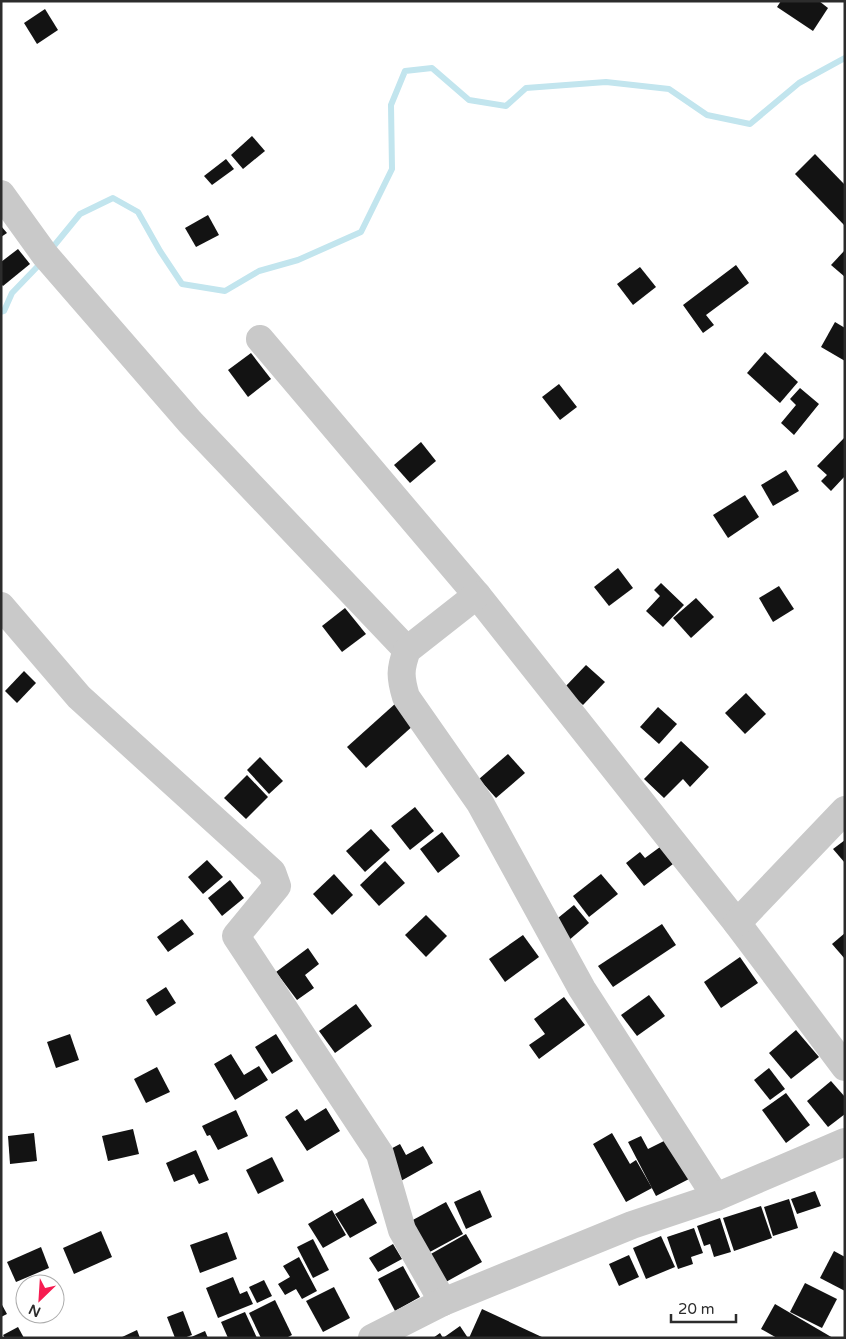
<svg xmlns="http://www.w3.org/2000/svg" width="846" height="1339" font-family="'Varela Round',sans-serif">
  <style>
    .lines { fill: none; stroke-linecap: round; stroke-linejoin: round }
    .stream { stroke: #c2e5ee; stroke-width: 6 }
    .building { fill: #131313 }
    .minor { stroke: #c9c9c9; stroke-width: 28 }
  </style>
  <rect width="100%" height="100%" fill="#fff"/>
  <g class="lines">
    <g class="stream">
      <polyline points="53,247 80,214 113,198 138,212 160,251 182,284 225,291 259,271 298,260 361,232 392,169 391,105 405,71 432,68 469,100 506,106 526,88 606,82 669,89 707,115 750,124 799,83 845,58"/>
      <polyline points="1,312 4,311 12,293 38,266"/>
    </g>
  </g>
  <g class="building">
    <polygon points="781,1 819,1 828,8 813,31 777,7"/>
    <polygon points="45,9 58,30 37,44 24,23"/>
    <polygon points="252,136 265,151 243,169 231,155"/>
    <polygon points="815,154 845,185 845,226 795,174"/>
    <polygon points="226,159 234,169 212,185 204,176"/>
    <polygon points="208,215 219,235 196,247 185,228"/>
    <polygon points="1,226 7,233 1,237"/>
    <polygon points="18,249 30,264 3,286 1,284 1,262"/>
    <polygon points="845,250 845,277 831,265"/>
    <polygon points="736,265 749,283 706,315 714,325 703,333 683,305"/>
    <polygon points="640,267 656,287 633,305 617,284"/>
    <polygon points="835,322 845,328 845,361 821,347"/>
    <polygon points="765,352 798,382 780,403 747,373"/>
    <polygon points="251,353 271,379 248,397 228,370"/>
    <polygon points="559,384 577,407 560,420 542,397"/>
    <polygon points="800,388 819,404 794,435 781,423 796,405 790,399"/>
    <polygon points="845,437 845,476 831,491 821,481 827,475 817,466"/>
    <polygon points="421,442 436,461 410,483 394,465"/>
    <polygon points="786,470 799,491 773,506 761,485"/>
    <polygon points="745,495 759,517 728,538 713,515"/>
    <polygon points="618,568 633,588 609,606 594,587"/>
    <polygon points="661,583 684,605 663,627 646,611 660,596 654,590"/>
    <polygon points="779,586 794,609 773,622 759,598"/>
    <polygon points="696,598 714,617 691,638 673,618"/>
    <polygon points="345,608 366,634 342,652 322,626"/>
    <polygon points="586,665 605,682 583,705 564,688"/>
    <polygon points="24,671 36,683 17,703 5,691"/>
    <polygon points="746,693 766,714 745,734 725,713"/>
    <polygon points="396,703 415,724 366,768 347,747"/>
    <polygon points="658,707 677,724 659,744 640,727"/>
    <polygon points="681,741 709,767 690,787 683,779 664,798 644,779"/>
    <polygon points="508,754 525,773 496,798 479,779"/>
    <polygon points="260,757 283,781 269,794 247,770"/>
    <polygon points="247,775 268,797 246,819 224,798"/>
    <polygon points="415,807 434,831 410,850 391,826"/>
    <polygon points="371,829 390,850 365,872 346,851"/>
    <polygon points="442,832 460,856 438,873 420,849"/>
    <polygon points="845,840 845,863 833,849"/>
    <polygon points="660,847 673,864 644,886 626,863 640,852 645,858"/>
    <polygon points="207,860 223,877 203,894 188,877"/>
    <polygon points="385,861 405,883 379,906 360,885"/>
    <polygon points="334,874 353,895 332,915 313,894"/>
    <polygon points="601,874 618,894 589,917 573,896"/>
    <polygon points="230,880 244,898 222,916 208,898"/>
    <polygon points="574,905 589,923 568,941 553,922"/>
    <polygon points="426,915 447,936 426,957 405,935"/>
    <polygon points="182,919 194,934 168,952 157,937"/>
    <polygon points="662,924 676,945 613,987 598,966"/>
    <polygon points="845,933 845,959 832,944"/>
    <polygon points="523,935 539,957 505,982 489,959"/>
    <polygon points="308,948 319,964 305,975 314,988 297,1000 276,972"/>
    <polygon points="740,957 758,983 721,1008 704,982"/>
    <polygon points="166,987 176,1003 156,1016 146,1000"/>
    <polygon points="649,995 665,1016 637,1036 621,1015"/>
    <polygon points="564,997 585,1025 539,1059 529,1045 545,1034 534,1019"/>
    <polygon points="356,1004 372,1026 335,1053 319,1031"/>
    <polygon points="796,1030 819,1057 791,1079 769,1053"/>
    <polygon points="70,1034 79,1060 56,1068 47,1042"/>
    <polygon points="276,1034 293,1061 272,1074 255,1047"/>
    <polygon points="231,1054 244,1075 259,1066 268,1080 235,1100 214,1064"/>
    <polygon points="157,1067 170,1092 146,1103 134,1079"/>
    <polygon points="769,1068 785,1089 770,1100 754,1080"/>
    <polygon points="831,1081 845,1097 845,1114 828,1127 807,1101"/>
    <polygon points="786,1093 810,1125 786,1143 762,1110"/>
    <polygon points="326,1108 340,1131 307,1151 285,1117 297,1109 305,1121"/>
    <polygon points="236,1110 248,1136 218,1150 210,1135 207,1136 202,1126"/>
    <polygon points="133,1129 139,1154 108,1161 102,1136"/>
    <polygon points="34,1133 37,1161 10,1164 8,1136"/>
    <polygon points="612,1133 630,1164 636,1160 652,1188 626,1202 593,1144"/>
    <polygon points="641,1136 648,1149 668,1139 689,1179 656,1196 628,1142"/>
    <polygon points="400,1144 406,1155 423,1146 433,1163 399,1182 383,1153"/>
    <polygon points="196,1150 209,1180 199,1184 194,1174 174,1182 166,1163"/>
    <polygon points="272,1157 284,1181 258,1194 246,1170"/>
    <polygon points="480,1190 492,1217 466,1229 454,1202"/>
    <polygon points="815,1191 821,1206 797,1214 791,1199"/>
    <polygon points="363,1198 377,1223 350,1238 335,1214"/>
    <polygon points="789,1199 798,1228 773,1236 764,1207"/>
    <polygon points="446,1202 463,1234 428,1253 411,1221"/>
    <polygon points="761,1206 772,1238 734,1251 723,1218"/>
    <polygon points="332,1210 346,1235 323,1248 308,1224"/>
    <polygon points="720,1218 731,1252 714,1257 710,1244 704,1246 697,1226"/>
    <polygon points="694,1228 703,1253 691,1257 693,1264 678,1269 667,1237"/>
    <polygon points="101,1231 112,1257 74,1274 63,1248"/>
    <polygon points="227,1232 237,1259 200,1273 190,1245"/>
    <polygon points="466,1234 482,1262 444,1283 429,1255"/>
    <polygon points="661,1236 675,1267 646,1279 633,1248"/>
    <polygon points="313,1239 329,1270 313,1278 297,1247"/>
    <polygon points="393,1244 402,1259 378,1272 369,1258"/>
    <polygon points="41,1247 49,1268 16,1282 7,1262"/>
    <polygon points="834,1251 845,1257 845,1291 820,1278"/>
    <polygon points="629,1255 639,1277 619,1286 609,1264"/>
    <polygon points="299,1257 317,1291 302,1299 296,1289 285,1295 278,1284 290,1277 283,1266"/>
    <polygon points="403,1266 420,1297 395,1311 378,1279"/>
    <polygon points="233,1277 240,1294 247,1291 253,1304 218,1318 206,1288"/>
    <polygon points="264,1280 272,1296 257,1303 249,1287"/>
    <polygon points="805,1283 837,1299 822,1328 790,1312"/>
    <polygon points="334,1287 350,1318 323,1332 306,1301"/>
    <polygon points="275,1300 292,1335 286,1338 261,1338 249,1313"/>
    <polygon points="1,1303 7,1314 1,1317"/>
    <polygon points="775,1304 833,1338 777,1338 761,1329"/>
    <polygon points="482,1309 544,1338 469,1338"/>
    <polygon points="183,1311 192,1335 184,1338 175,1338 167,1317"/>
    <polygon points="245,1312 257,1338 228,1338 221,1322"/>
    <polygon points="460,1326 468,1338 433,1338 440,1333 443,1338"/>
    <polygon points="18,1327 24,1338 5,1338 3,1335"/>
    <polygon points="137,1330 140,1338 120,1338"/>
    <polygon points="205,1331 208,1338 189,1338"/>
  </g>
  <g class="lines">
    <g class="minor">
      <polyline points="1,194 45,255 190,422 407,650"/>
      <polyline points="260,339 477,595 737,923 845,1067"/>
      <path d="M477 595 407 650C400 669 400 677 406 697L480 803 582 989 716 1197"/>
      <polyline points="1,606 79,697 272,872 277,886 236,936 380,1154 402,1230 443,1302"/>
      <polyline points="737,923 845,810"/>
      <polyline points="372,1338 443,1302 632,1225 716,1197 845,1142"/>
    </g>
  </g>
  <rect width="846" height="1339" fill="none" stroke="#2c2c2c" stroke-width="5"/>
  <g transform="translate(40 1299) rotate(205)"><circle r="24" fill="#ffffff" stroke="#ababab"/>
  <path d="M0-4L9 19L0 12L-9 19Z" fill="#f61c51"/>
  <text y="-8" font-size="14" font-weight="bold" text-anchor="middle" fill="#2c2c2c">N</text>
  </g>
  <path d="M671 1314v8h65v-8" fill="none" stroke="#2c2c2c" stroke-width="2.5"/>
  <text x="678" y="1314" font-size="15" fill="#2c2c2c" stroke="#ffffff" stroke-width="4" paint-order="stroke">20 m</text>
</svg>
